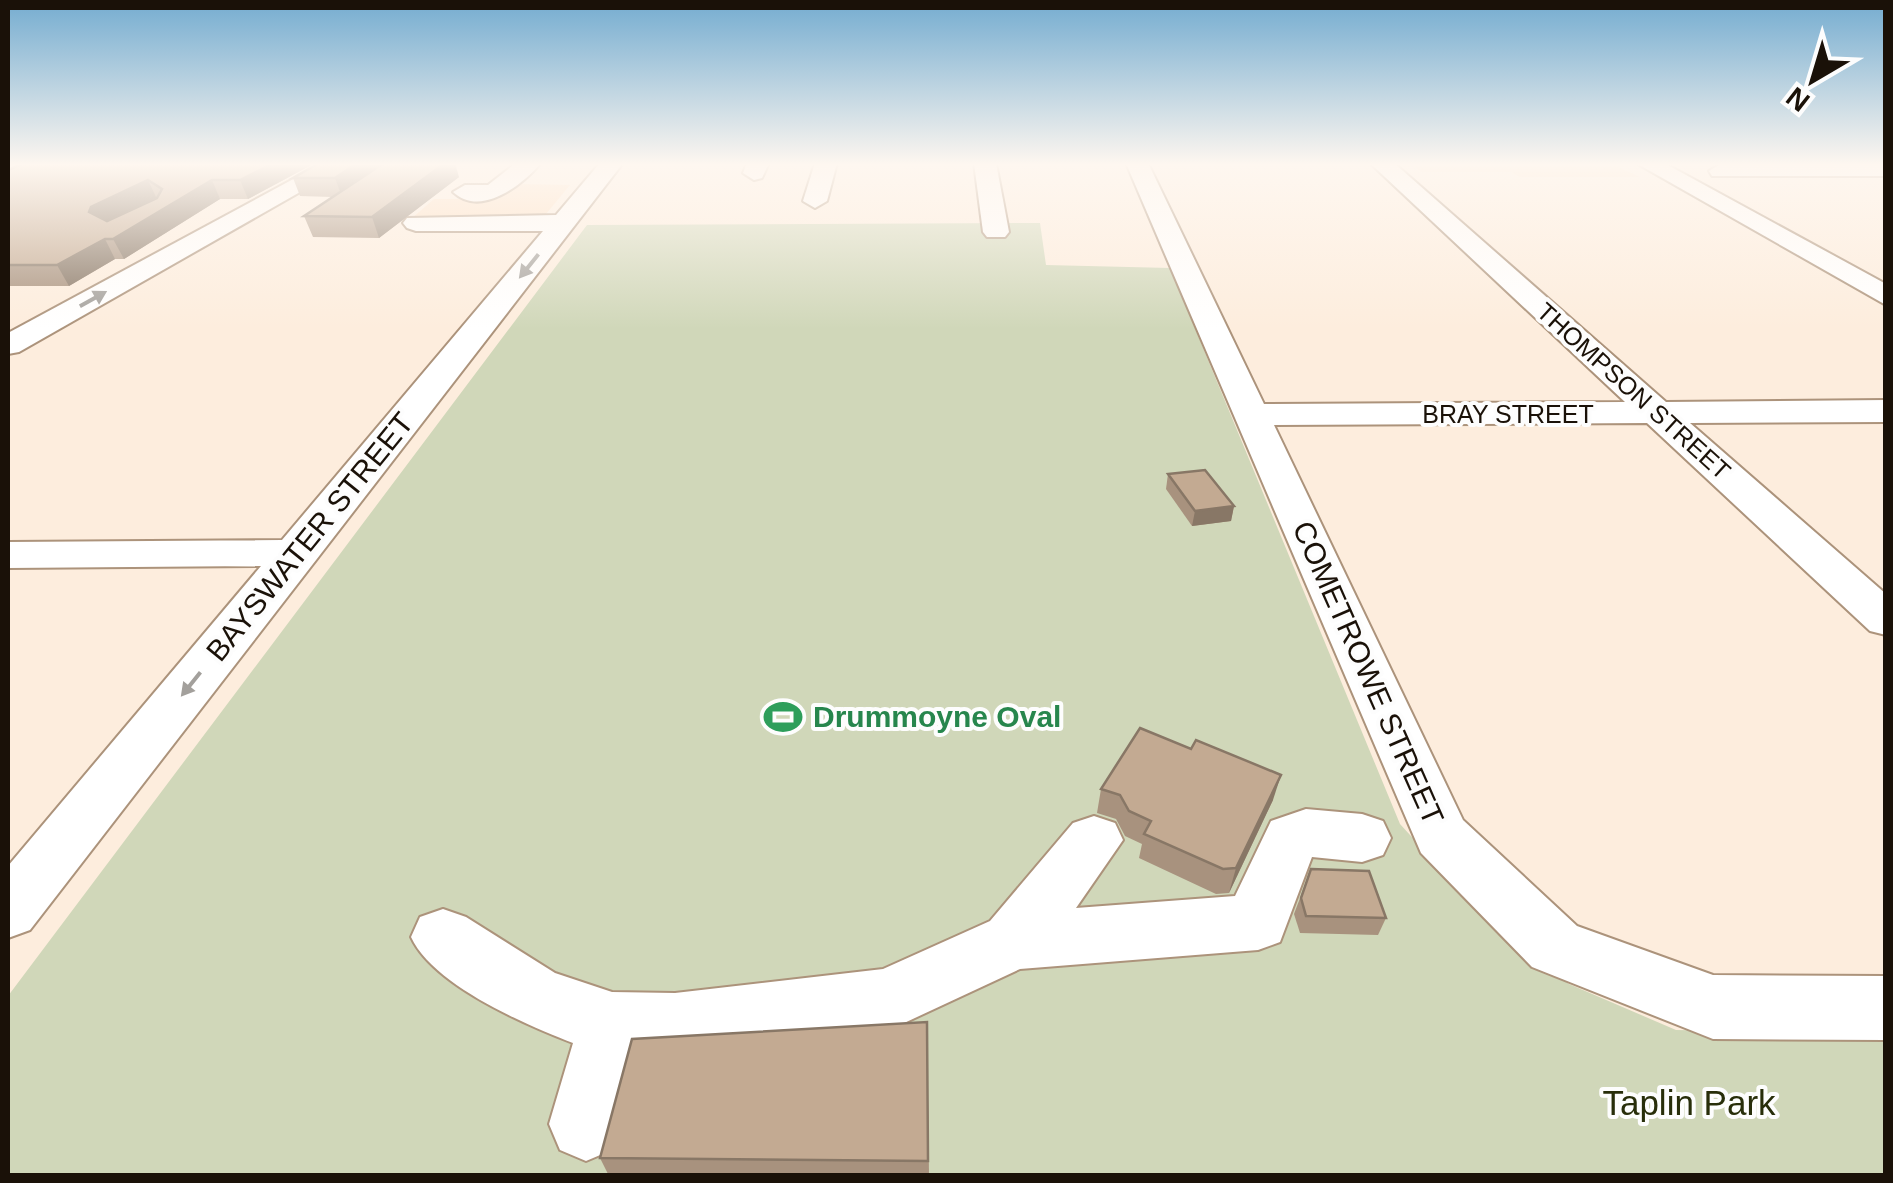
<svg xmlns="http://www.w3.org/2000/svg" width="1893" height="1183" font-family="Arial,sans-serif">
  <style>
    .built { fill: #fdddbe }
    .green { fill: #d0d7b9 }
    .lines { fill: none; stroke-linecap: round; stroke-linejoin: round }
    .minor-casing { stroke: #ac937b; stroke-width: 4 }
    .highway-casing { stroke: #ac937b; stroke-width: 4 }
    .minor { fill: #fff; fill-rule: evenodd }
    .highway { fill: #fff; fill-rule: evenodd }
    .wall { fill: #a8927e }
    .shaded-wall { fill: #876 }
    .building { fill: #c3aa92; stroke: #876; stroke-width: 2.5; fill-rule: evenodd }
    .oneway { fill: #a3a09c }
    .labels { text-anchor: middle; stroke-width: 8; stroke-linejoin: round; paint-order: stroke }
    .far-street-label { font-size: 25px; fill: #1a1108; stroke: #fdfdfd }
    .street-label { font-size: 30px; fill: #1a1108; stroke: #fdfdfd }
    .leisure-label { font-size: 30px; font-weight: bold; fill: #27864d; stroke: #fdfdfd; text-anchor: start }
    .near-park-label { font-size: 35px; fill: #282e0a; stroke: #fdfdfd }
  </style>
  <rect width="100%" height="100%" fill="#fdeddd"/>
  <g class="built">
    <polygon points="1415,167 1618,167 1640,177 1520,177 1511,172 1421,172"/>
    <polygon points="514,184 570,185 536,226 403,226 434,199 498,199"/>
  </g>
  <polygon class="green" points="1040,223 1046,265 1170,268 1400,824 1511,946 1569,984 1676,1030 1885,1034 1885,1175 8,1175 8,996 587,225"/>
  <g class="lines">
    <g class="minor-casing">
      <g id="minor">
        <polygon points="323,163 351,163 19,352 8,354 8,333"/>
        <path d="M516 163H541C522 185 481 218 453 192L465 185H488Z"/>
        <polygon points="600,163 623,163 30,930 8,938 8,866 261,566 8,568 8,542 282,540 543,231 416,231 407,228 403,223 407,218 556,215"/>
        <polygon points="747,163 769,163 762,178 754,180 743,173"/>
        <polygon points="815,163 837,163 827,201 815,208 803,201"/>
        <polygon points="974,163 996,163 1009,232 1005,237 987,237 983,232"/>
        <polygon points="1126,163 1148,163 1264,404 1625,402 1370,163 1394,163 1666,402 1886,400 1886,422 1690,423 1886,594 1886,635 1870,631 1647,423 1274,425 1463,820 1577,926 1713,975 1886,976 1886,1040 1713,1039 1532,967 1421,853"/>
        <polygon points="1636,163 1664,163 1886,284 1886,305"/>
        <polygon points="1720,164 1884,163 1886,176 1712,176 1709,171"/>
        <path d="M1306 809 1362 814 1383 821 1391 838 1383 855 1362 862 1312 857 1280 942 1258 950 1020 969 887 1031 675 1059 638 1058 623 1124 612 1150 586 1161 560 1150 549 1124 573 1043C524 1024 433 985 411 937L420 917 443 909 466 917 555 973 612 992 675 993 883 969 990 921 1073 823 1094 816 1115 823 1123 840 1076 908 1235 896 1271 821Z"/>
      </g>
    </g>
    <g class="highway-casing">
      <polygon id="highway" points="8,163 36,163 32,169 8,178"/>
    </g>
    <use href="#minor" class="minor"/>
    <use href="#highway" class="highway"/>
  </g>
  <g class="wall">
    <polygon points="24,163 315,163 248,199 220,199 124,259 115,259 69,286 8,286 8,170"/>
    <polygon points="459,177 379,238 313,237 304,216 333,197 300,196 293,178"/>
    <polygon points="1168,474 1234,506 1231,521 1192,526 1166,489"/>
    <polygon points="1101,789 1273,800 1229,893 1216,894 1139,858 1142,844 1125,836 1116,819 1097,813"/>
    <polygon points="1311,869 1386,918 1378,935 1300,933 1294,914"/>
    <polygon points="927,1022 929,1176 609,1176 600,1158"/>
  </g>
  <g class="shaded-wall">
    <polygon points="274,163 315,163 248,199 240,180"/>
    <polygon points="357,163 389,163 342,197 335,178"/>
    <polygon points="445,163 455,163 459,177 379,238 372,217"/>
    <polygon points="148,180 157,199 99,231 89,212 91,207"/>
    <polygon points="212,180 220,199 124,259 113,239"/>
    <polygon points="105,239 115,259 69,286 57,265"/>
    <polygon points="1234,506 1231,521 1192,526 1195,511"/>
    <polygon points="1281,775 1273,800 1229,893 1236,868"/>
  </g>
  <g class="building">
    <path d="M24 163H274L240 180H212L113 239H105L57 265H8V170ZM148 180 162 189 157 198 107 221 89 212 91 207Z"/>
    <polygon points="319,163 357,163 335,178 293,178"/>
    <polygon points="384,163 445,163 372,217 304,216"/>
    <polygon points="1205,470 1234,506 1195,511 1168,474"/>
    <polygon points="1140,728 1191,749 1196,740 1281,775 1236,868 1223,869 1144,834 1151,821 1129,811 1120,795 1101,789"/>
    <polygon points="1311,869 1369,871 1386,918 1306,916 1301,898"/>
    <polygon points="927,1022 928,1161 600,1158 632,1039"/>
  </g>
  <defs><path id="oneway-solid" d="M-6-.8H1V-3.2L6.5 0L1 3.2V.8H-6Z" transform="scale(2.5)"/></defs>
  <g class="oneway">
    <use href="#oneway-solid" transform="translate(529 266) rotate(129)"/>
    <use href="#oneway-solid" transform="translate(93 299) rotate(-29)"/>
    <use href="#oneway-solid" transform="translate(191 684) rotate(129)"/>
  </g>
  <linearGradient id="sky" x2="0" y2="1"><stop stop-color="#74acd0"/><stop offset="0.5" stop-color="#fef7f0"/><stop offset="1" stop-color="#fef7f0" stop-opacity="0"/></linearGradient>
  <rect width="1893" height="329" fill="url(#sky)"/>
  <defs>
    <g id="stadium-bare" transform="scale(3)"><path d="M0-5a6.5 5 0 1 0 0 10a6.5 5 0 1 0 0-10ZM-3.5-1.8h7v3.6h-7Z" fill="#2e9e5b" stroke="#fdfdfd" stroke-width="2.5" paint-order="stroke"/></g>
  </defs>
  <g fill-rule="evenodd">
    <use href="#stadium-bare" x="783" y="717"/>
  </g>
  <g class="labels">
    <g class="far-street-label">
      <text transform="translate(1634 391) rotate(42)" y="9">THOMPSON STREET</text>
      <text x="1508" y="423">BRAY STREET</text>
    </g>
    <g class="street-label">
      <text transform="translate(310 537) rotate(-51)" y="10">BAYSWATER STREET</text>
      <text transform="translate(1368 673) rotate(66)" y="10">COMETROWE STREET</text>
    </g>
    <g class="leisure-label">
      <text x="813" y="727">Drummoyne Oval</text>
    </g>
    <g class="near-park-label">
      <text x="1689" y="1115">Taplin Park</text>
    </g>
  </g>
  <rect width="1893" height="1183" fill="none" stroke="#1a1108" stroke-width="20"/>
  <g transform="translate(1813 80) rotate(218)" stroke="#fdfdfd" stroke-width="8" paint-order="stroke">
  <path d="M0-8L18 38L0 25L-18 38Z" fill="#1a1108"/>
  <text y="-15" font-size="28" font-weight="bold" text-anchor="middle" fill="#1a1108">N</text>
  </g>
</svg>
